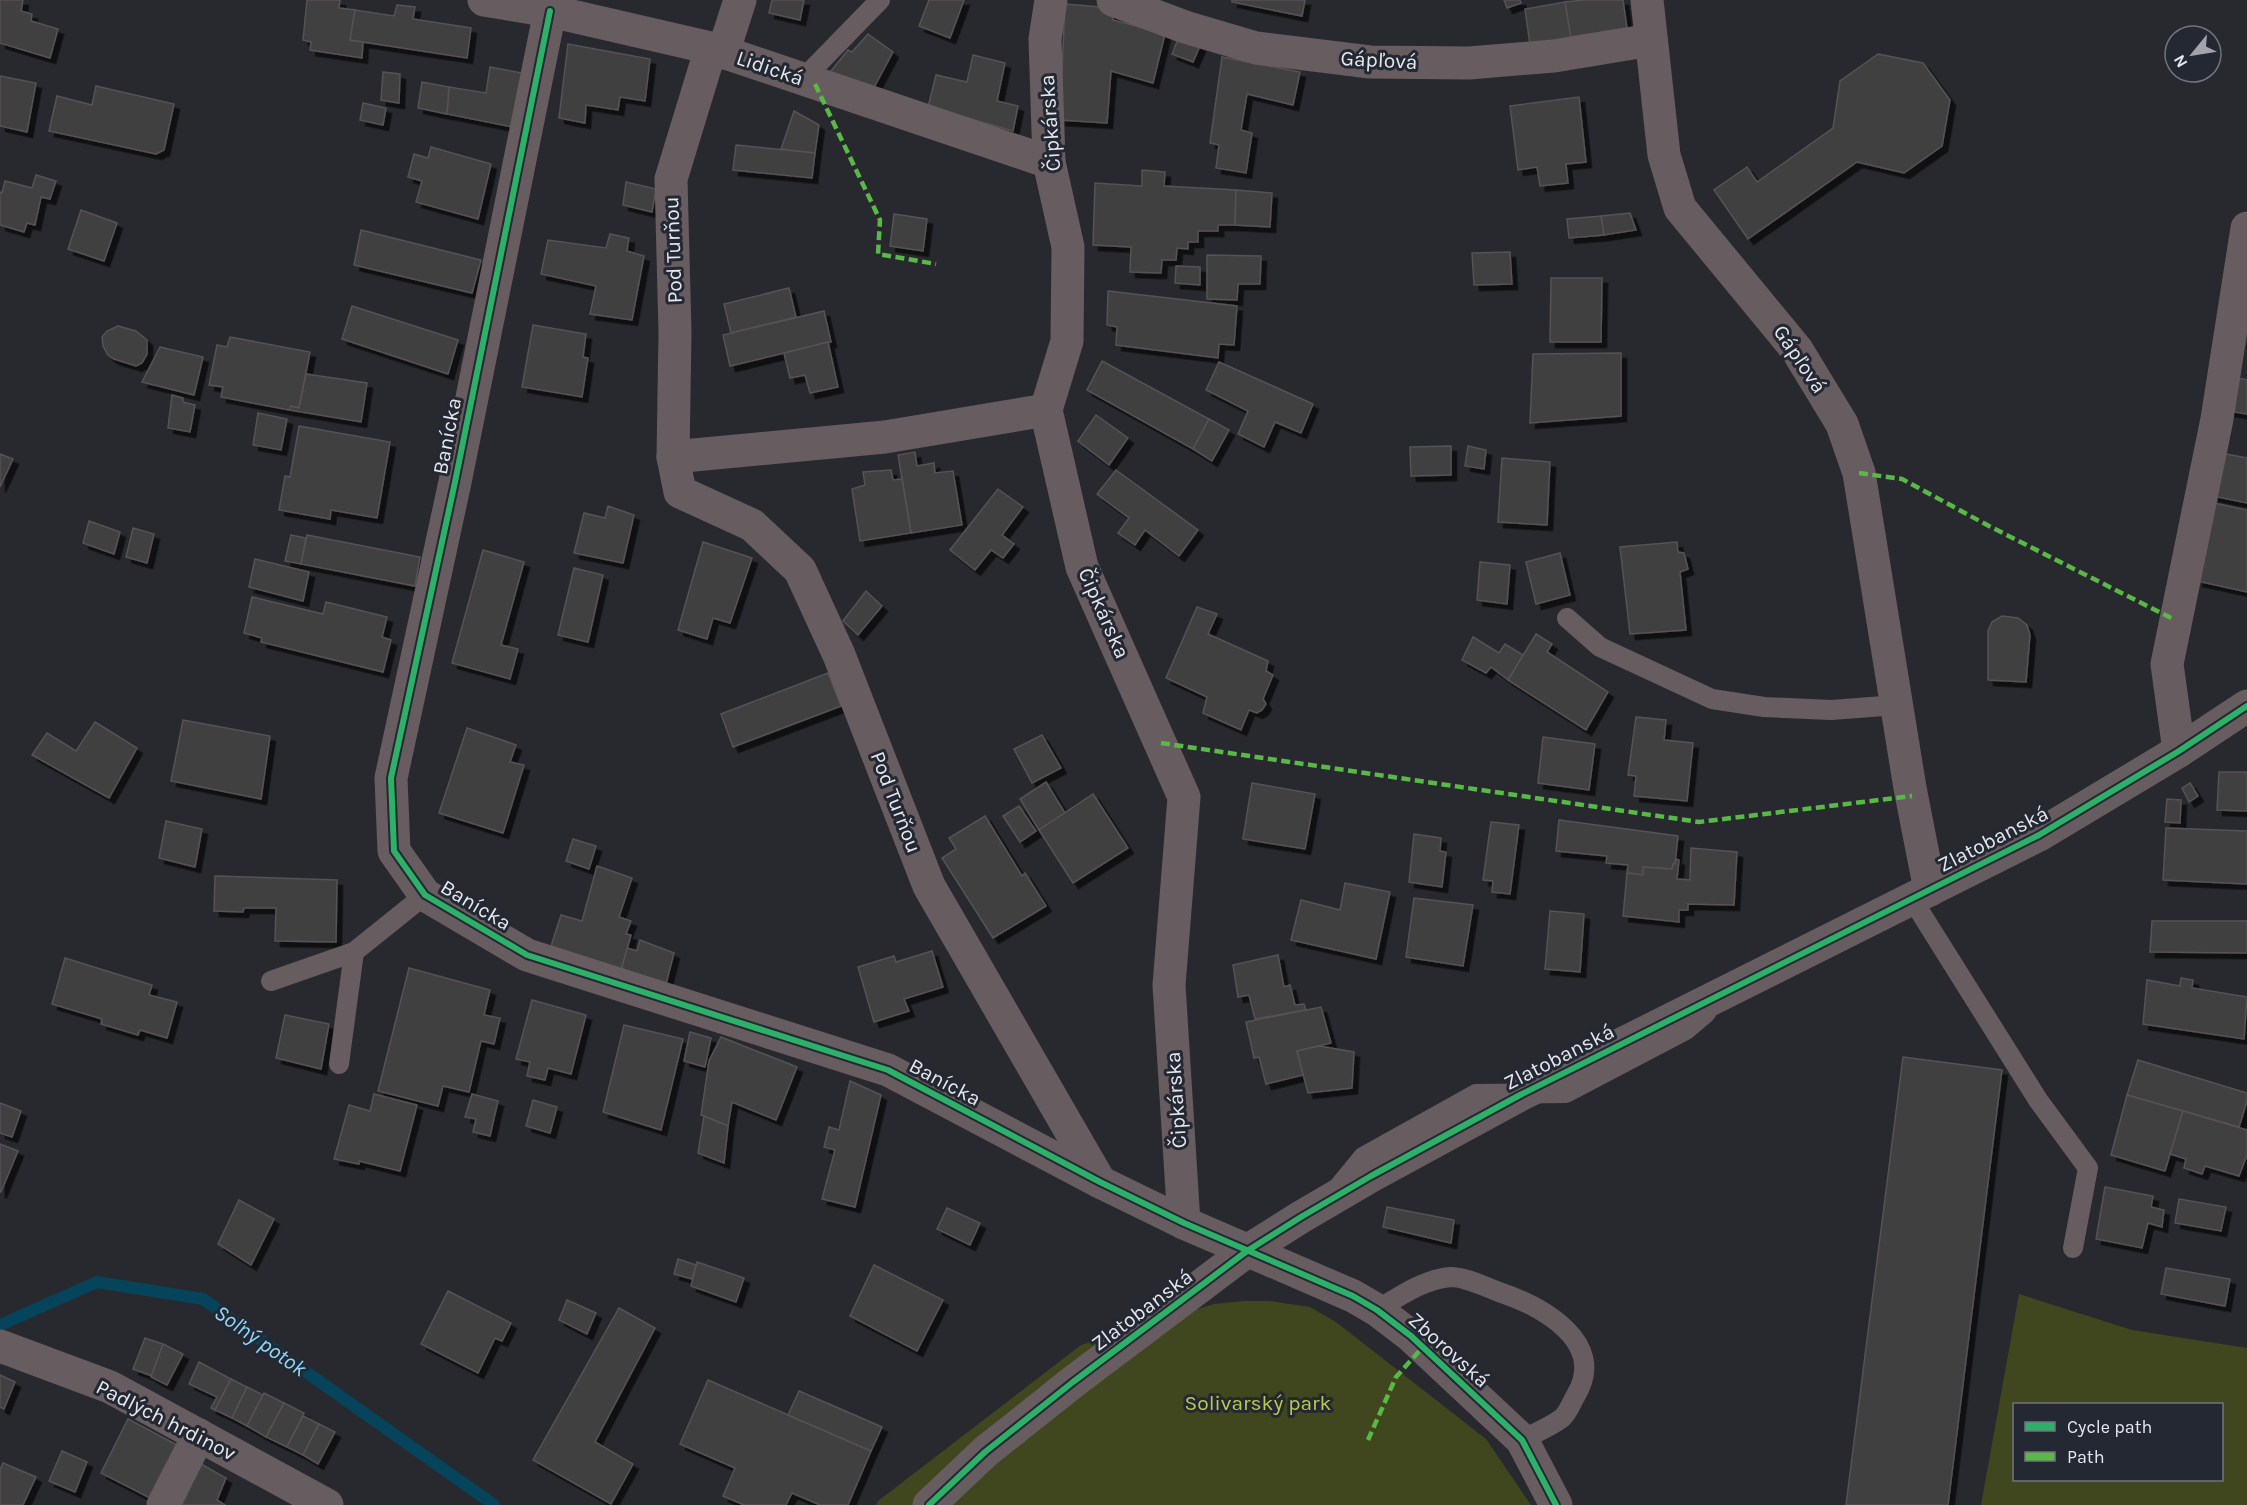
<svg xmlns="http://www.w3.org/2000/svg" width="2247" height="1505" font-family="Karla,sans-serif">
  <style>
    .green { fill: #40461e; fill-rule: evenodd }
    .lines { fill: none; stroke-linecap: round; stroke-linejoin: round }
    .stream { stroke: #06445b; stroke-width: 12 }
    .building { fill: #413f41; stroke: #555254; stroke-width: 1.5; filter: url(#shadow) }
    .service { stroke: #675c60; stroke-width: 20 }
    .minor { stroke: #675c60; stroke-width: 33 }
    .tertiary { stroke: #675c60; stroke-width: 33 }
    .quiet { stroke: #58b947; stroke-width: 4.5; stroke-dasharray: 9 4.5; stroke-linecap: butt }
    .cycleway-casing { stroke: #242832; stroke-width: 10 }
    .cycleway { stroke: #2db169; stroke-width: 6 }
    .labels { text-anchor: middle; stroke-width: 6; stroke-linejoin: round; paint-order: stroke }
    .street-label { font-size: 21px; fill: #e5e7ee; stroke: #242832 }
    .park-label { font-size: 21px; fill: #b9ca4c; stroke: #242832 }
    .water-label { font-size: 22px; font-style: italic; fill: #8edafe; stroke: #242832 }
  </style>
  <defs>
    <filter id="shadow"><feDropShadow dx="5.5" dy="5.5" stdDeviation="0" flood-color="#0009"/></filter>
  </defs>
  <rect width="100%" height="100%" fill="#28292e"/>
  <g class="green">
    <path d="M2019 1294 2132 1330 2247 1348V1505H1981ZM2014 1404H2222V1480H2014Z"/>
    <polygon points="1243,1301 1270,1301 1310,1307 1336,1322 1486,1439 1531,1505 876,1505 878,1501 1081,1345 1214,1304"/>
  </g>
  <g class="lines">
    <polyline class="stream" points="0,1325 97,1282 203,1299 494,1505"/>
  </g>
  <g class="building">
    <polygon points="0,0 23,0 21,11 32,14 31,21 58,29 50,58 0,43"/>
    <polygon points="307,0 340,0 339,8 355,10 350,40 363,42 362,58 310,50 311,42 303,40"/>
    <polygon points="772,0 804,0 800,20 769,13"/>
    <polygon points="929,0 964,0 950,38 919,26"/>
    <polygon points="1232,0 1305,0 1302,16 1232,2"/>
    <polygon points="1504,0 1520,0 1521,3 1507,8"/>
    <polygon points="1585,0 1623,0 1627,28 1570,37 1565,2"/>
    <polygon points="1565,2 1571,39 1530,45 1525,9"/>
    <polygon points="1065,4 1112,8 1113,20 1165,34 1153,83 1111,71 1107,123 1060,120"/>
    <polygon points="397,5 415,7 413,19 471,28 467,58 350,40 355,10 394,16"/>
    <polygon points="868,34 893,52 872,91 827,76 848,50 852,52"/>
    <polygon points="1179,37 1200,46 1193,62 1172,54"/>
    <polygon points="568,44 650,59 645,101 620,97 618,110 586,105 585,123 559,118"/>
    <polygon points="1878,54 1923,63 1950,100 1942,146 1904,173 1857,162 1748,239 1714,190 1747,167 1757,182 1833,128 1840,81"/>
    <polygon points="973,55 1005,63 997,101 1018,106 1013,131 928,107 936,75 967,82"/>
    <polygon points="1222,57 1300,72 1293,105 1247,94 1241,130 1252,133 1246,173 1216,168 1219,145 1210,143"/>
    <polygon points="490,67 527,74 518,128 447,114 449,87 486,93"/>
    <polygon points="383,72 400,74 399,103 381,100"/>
    <polygon points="0,76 36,83 27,132 0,126"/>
    <polygon points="422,82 449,87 447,114 418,108"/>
    <polygon points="96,86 174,104 164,150 156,154 49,131 57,96 92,105"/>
    <polygon points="1579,97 1586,162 1566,164 1568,183 1540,186 1537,167 1518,170 1510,106"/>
    <polygon points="363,103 386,108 383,125 360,120"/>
    <polygon points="794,111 819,125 815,153 781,149"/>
    <polygon points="736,145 815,153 812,178 733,170"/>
    <polygon points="431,147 491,164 478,219 416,202 422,181 408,177 414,154 428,158"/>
    <polygon points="1142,170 1165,172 1164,186 1236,190 1235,225 1218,225 1218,231 1198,231 1198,242 1188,242 1188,249 1177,248 1176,260 1162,260 1161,273 1130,272 1131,247 1093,245 1095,183 1142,186"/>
    <polygon points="36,175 56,181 50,199 41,197 35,225 27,223 24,232 0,225 0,192 2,193 5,181 32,188"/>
    <polygon points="626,182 656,189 652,212 623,205"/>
    <polygon points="1236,190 1272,193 1270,227 1235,225"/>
    <polygon points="81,210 117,223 104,261 68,249"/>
    <polygon points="1630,213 1636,230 1604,235 1601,216"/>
    <polygon points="894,214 927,219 923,251 890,246"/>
    <polygon points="1601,216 1604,235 1569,238 1567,219"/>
    <polygon points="361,230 481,260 472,293 354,265"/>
    <polygon points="610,234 629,238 627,251 644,256 632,320 590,314 596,286 541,274 548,240 606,248"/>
    <polygon points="1510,252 1512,284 1474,285 1472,253"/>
    <polygon points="1207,255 1261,256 1260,284 1238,284 1237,300 1207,299"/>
    <polygon points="1176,266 1200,267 1200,285 1175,283"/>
    <polygon points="1551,278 1602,278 1601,342 1550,342"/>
    <polygon points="789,288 796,317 731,333 724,304"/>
    <polygon points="1108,291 1237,306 1234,345 1219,344 1218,358 1116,345 1117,327 1107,325"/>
    <polygon points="352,306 458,340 448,374 342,339"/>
    <polygon points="824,311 831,342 730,366 723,335"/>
    <polygon points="533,325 586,334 583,357 588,358 582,397 522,387"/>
    <polygon points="118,326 136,331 147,340 147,354 142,363 136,366 114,359 108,355 103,346 102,337 107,331"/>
    <polygon points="230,337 310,352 299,408 291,406 289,410 221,397 223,387 209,385 217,345 227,347"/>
    <polygon points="828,342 838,387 810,393 805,375 790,378 784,353"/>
    <polygon points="160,347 203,357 194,395 142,382"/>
    <polygon points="1621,353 1621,416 1530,423 1533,354"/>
    <polygon points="1102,361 1209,419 1193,449 1087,390"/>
    <polygon points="1219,362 1313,404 1301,433 1275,422 1264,447 1238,434 1248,411 1206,390"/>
    <polygon points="306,374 367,383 361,422 289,410 291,406 299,408"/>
    <polygon points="2234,377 2247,380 2247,414 2228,411"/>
    <polygon points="172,395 183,398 183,402 195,405 190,432 168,428"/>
    <polygon points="258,413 287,419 281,450 253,445"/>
    <polygon points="1096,415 1128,438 1109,465 1078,441"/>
    <polygon points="1209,419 1229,430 1212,461 1193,449"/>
    <polygon points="299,426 390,442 377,518 331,510 330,519 279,510 285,476 290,477"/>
    <polygon points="1451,446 1451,475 1411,476 1410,447"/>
    <polygon points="1468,446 1486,450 1484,469 1465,466"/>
    <polygon points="915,452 917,466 934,463 935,473 953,471 962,525 911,533 898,455"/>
    <polygon points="2221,453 2247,458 2247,503 2213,496"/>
    <polygon points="0,454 13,459 0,487"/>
    <polygon points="1502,458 1550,462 1547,525 1498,522"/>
    <polygon points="891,470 893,480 902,479 911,533 860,541 852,489 865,485 863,472"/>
    <polygon points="1116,470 1198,530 1179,556 1145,530 1135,545 1118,533 1129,518 1097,494"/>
    <polygon points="998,489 1023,507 1002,535 1014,544 1003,558 991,550 975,570 950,550"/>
    <polygon points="2214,503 2247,510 2247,592 2197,581"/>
    <polygon points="608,506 634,515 623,563 574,553 584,513 605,518"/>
    <polygon points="89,521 120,532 114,554 83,543"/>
    <polygon points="133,528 154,534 147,563 126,557"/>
    <polygon points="291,535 306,538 301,564 285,561"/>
    <polygon points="307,535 420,557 415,586 301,564"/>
    <polygon points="703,542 752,558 730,623 713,618 707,639 678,630"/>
    <polygon points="1677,542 1678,552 1684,553 1688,569 1680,572 1686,630 1630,634 1620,547"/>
    <polygon points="483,550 524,562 501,645 518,649 510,679 452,663"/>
    <polygon points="1560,553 1570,595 1536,604 1526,562"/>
    <polygon points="255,559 309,572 303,601 249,587"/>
    <polygon points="1480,562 1510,565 1507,604 1477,600"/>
    <polygon points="574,568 603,575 588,642 558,635"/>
    <polygon points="866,591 882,606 858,635 843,621"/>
    <polygon points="252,597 323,614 326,602 387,617 382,637 391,640 383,672 261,642 262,638 244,633"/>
    <polygon points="1197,607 1217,614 1208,634 1268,661 1266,671 1273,675 1263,699 1266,704 1262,710 1257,713 1249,710 1241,730 1203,713 1207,697 1166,678"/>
    <polygon points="2002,616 2018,618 2027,625 2030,635 2026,682 1988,680 1988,631 1992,622"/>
    <polygon points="1536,634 1552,644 1547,652 1608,692 1586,730 1508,680"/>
    <polygon points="1473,637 1499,653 1505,644 1523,655 1508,680 1491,667 1486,673 1462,660"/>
    <polygon points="828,673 841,706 733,747 721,714"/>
    <polygon points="1636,717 1666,720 1664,740 1693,743 1687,801 1634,796 1636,776 1628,775"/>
    <polygon points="183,720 270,736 261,799 171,781"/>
    <polygon points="95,722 137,748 109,798 32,755 47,733 76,751"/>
    <polygon points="467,728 516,745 510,762 524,765 503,833 439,813"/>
    <polygon points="1042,735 1061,768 1032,783 1014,749"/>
    <polygon points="1543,737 1595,744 1589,790 1538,783"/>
    <polygon points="2219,772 2247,772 2247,811 2217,810"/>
    <polygon points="1046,782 1065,813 1039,830 1020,799"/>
    <polygon points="1252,783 1315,794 1305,849 1243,839"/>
    <polygon points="2190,783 2198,796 2189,802 2182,788"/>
    <polygon points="1093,794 1128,848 1073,883 1039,830"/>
    <polygon points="2167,799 2181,800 2180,823 2165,822"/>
    <polygon points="1019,806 1036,831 1020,842 1003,816"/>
    <polygon points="985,816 1022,876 1025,873 1046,906 993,938 942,858 956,849 949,838"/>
    <polygon points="1559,820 1678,836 1675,864 1673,864 1672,869 1643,867 1643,875 1627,873 1628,865 1606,863 1607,856 1556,851"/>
    <polygon points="166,821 202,829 195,867 159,858"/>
    <polygon points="1491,822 1519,825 1510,894 1492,892 1493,881 1483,880"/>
    <polygon points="2166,828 2247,831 2247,884 2163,880"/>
    <polygon points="1414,834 1441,838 1440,851 1446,852 1442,887 1409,882"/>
    <polygon points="573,839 596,846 589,869 566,861"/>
    <polygon points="1691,848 1737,852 1734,905 1688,904 1688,910 1679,910 1679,922 1623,916 1627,873 1643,875 1643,867 1672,869 1673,864 1675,864 1676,859 1679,860 1677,879 1690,880"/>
    <polygon points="597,866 632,878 619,917 631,921 626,934 631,935 621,971 551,946 561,915 582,921"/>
    <polygon points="215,876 337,880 336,942 275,941 276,908 244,908 243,912 214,911"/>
    <polygon points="1345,883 1390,892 1376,959 1291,940 1301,900 1340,910"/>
    <polygon points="1414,898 1473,905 1463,966 1406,957"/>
    <polygon points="1550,911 1584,914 1580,972 1545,969"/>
    <polygon points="2152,921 2247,921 2247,953 2150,952"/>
    <polygon points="640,940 674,953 665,988 621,971 627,948 637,951"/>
    <polygon points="932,951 943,987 904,999 909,1011 874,1022 858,967 894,956 896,962"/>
    <polygon points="1278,955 1284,987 1290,985 1295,1005 1304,1004 1306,1010 1255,1019 1249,995 1238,997 1233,965"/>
    <polygon points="65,958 152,985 149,995 177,1002 167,1038 140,1030 138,1035 101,1024 102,1019 52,1004"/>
    <polygon points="409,968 490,990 484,1015 500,1018 494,1044 481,1041 469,1092 443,1086 438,1106 378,1091"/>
    <polygon points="2181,978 2193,980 2192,988 2247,997 2244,1039 2143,1024 2147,980 2180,986"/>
    <polygon points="532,1000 586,1015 571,1074 548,1068 545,1080 527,1076 530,1062 516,1059"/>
    <polygon points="1321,1007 1331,1043 1297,1051 1303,1075 1266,1084 1259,1057 1254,1058 1246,1022"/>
    <polygon points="285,1015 329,1024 321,1069 276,1058"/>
    <polygon points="624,1025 683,1039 661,1130 603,1112"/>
    <polygon points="690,1032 711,1038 705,1067 684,1061"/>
    <polygon points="721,1037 797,1067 776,1120 732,1102 728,1126 701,1115 709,1061"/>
    <polygon points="1319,1046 1354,1052 1352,1088 1308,1093 1297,1051"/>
    <polygon points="1903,1057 2002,1070 1948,1505 1846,1505"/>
    <polygon points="2138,1060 2247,1093 2247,1101 2239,1127 2127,1095"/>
    <polygon points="850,1081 881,1095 855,1207 822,1199 835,1150 824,1147 829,1127 839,1130"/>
    <polygon points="374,1094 417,1105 400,1171 359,1161 359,1164 334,1159 349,1105 370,1111"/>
    <polygon points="472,1094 498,1101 490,1136 473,1132 476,1119 465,1117"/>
    <polygon points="2127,1095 2183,1111 2165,1171 2111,1155"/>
    <polygon points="533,1100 557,1107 550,1133 526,1126"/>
    <polygon points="0,1103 21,1111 12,1137 0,1133"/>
    <polygon points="2183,1111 2247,1130 2247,1155 2239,1176 2205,1166 2202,1174 2184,1168 2186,1159 2170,1154"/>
    <polygon points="704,1116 728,1126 724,1163 698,1153"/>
    <polygon points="0,1144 18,1151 1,1192 0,1192"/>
    <polygon points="2105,1187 2153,1196 2151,1207 2164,1210 2162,1227 2148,1223 2142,1248 2096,1239"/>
    <polygon points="2179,1199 2226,1207 2221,1231 2175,1223"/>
    <polygon points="239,1200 274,1219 251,1265 218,1244"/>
    <polygon points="1387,1207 1454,1220 1451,1243 1383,1227"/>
    <polygon points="947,1208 980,1223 970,1245 937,1229"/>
    <polygon points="678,1259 696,1265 692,1279 674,1274"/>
    <polygon points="697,1262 744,1278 736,1302 691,1286"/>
    <polygon points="874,1265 943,1300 917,1351 850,1316"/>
    <polygon points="2166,1268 2230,1279 2225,1306 2161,1294"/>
    <polygon points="448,1291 511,1323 502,1341 495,1338 478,1373 421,1344"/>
    <polygon points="567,1300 596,1313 587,1334 559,1320"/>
    <polygon points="619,1308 655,1328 595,1442 633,1464 611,1504 533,1460"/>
    <polygon points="145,1338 163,1344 152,1376 133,1369"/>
    <polygon points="163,1344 183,1354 167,1385 151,1377"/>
    <polygon points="199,1362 231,1379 215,1410 211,1408 217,1397 189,1384"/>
    <polygon points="0,1375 15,1382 4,1409 0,1407"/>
    <polygon points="231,1379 247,1387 232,1418 215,1410"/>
    <polygon points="708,1380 871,1451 848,1505 820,1505 792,1493 786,1505 744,1505 723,1496 735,1468 680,1444"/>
    <polygon points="247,1387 263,1395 247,1426 232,1418"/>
    <polygon points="799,1391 882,1427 871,1451 788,1415"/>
    <polygon points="264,1393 284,1403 266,1437 247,1426"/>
    <polygon points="284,1403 304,1413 287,1447 266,1437"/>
    <polygon points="303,1416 319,1424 303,1455 287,1447"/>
    <polygon points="128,1419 177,1445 150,1498 101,1473"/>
    <polygon points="319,1424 335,1432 318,1464 303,1455"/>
    <polygon points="62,1451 87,1462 75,1492 49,1481"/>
    <polygon points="3,1463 36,1477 23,1505 0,1505 0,1470"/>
    <polygon points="201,1464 226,1478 217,1500 225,1505 182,1505"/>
  </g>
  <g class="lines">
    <g class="service">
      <polyline points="803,79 880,0"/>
      <polyline points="1567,618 1600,647 1712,699 1764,707 1831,710 1897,705"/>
      <polyline points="1912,899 2038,1100 2088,1168 2073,1248"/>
      <polyline points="271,981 354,952"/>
      <polyline points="339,1064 354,952 425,895"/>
      <polyline points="1340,1185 1363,1157 1476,1094 1566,1093 1686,1030 1706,1013"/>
      <path d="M1377 1310C1400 1296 1424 1279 1451 1277 1466 1277 1485 1287 1499 1292 1541 1306 1608 1342 1576 1395 1572 1402 1568 1413 1562 1418 1550 1427 1535 1433 1522 1440"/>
    </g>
    <g class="minor">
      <polyline points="484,0 550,11 711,48 1049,162"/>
      <polyline points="1051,0 1045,39 1049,162 1068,247 1067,341 1046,410 1082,567 1184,797 1169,985 1184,1223"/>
      <polyline points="1113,0 1185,27 1256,48 1370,62 1469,63 1554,56 1651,40"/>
      <polyline points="1647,0 1664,155 1680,208 1797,350 1842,424 1859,473 1910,788 1930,890"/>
      <polyline points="550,11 455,482 391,778 394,851 425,895 527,955 888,1070 1100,1182 1184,1223 1353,1296 1377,1310 1411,1336 1522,1440 1556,1505"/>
      <polyline points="711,48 671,179 675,332 673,457 680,492 752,525 800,570 839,655 929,886 1100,1182"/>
      <polyline points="723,53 740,0"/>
      <polyline points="673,457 885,437 1046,410"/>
      <polyline points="2179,751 2167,664 2217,419 2247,228"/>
      <polyline points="0,1346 110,1387 327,1505"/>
      <polyline points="163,1505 199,1435"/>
    </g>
    <polyline class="tertiary" points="929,1505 985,1452 1073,1382 1247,1251 1301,1217 1371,1176 1520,1095 2039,835 2179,751 2247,706"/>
    <g class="quiet">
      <polyline points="815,84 880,220 878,254 936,264"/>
      <polyline points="1859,473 1902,479 1989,526 2175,620"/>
      <polyline points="1161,743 1699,822 1912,796"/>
      <polyline points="1368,1440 1396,1377 1423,1347"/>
    </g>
    <g class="cycleway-casing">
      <g id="cycleway">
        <polyline points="550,11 455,482 391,778 394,851 425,895 527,955 888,1070 1100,1182 1184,1223 1353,1296 1377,1310 1411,1336 1522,1440 1556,1505"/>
        <polyline points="929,1505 985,1452 1073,1382 1247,1251 1301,1217 1371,1176 1520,1095 2039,835 2179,751 2247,706"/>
      </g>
    </g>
    <use href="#cycleway" class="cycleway"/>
  </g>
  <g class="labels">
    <g class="street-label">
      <text transform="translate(1379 60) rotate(3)" y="7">Gápľová</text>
      <text transform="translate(770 68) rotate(19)" y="7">Lidická</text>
      <text transform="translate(1050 123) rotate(-94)" y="7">Čipkárska</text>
      <text transform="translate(673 250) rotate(-92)" y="7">Pod Turňou</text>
      <text transform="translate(1800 359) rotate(56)" y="7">Gápľová</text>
      <text transform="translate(447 436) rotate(-79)" y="7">Banícka</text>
      <text transform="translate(1104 613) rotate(66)" y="7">Čipkárska</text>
      <text transform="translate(896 802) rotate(69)" y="7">Pod Turňou</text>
      <text transform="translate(1993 839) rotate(-27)" y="7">Zlatobanská</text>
      <text transform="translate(476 905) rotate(31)" y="7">Banícka</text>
      <text transform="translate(1559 1057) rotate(-27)" y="7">Zlatobanská</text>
      <text transform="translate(945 1082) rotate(28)" y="7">Banícka</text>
      <text transform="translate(1176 1100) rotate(-94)" y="7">Čipkárska</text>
      <text transform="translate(1142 1310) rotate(-37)" y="7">Zlatobanská</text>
      <text transform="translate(1449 1350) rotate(42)" y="7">Zborovská</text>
      <text transform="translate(166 1420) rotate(27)" y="7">Padlých hrdinov</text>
    </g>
    <g class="park-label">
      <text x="1258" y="1410">Solivarský park</text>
    </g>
    <g class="water-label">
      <text transform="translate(261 1340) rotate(35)" y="8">Soľný potok</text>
    </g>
  </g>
  <rect x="2013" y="1403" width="210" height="78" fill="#242832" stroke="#71747d" stroke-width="1.5"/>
  <rect x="2025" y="1422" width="30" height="9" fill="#2db169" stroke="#71747d" stroke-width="1.5"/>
  <text x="2067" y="1433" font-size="18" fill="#e5e7ee">Cycle path</text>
  <rect x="2025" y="1452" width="30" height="9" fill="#58b947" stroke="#71747d" stroke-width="1.5"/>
  <text x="2067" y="1463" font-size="18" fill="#e5e7ee">Path</text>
  <g transform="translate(2193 54) rotate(240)"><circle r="28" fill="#242832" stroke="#71747d" stroke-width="1.5"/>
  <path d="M0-4.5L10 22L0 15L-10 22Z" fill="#a3a4ab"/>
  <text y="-9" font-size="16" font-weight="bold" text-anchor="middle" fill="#e5e7ee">N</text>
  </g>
</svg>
